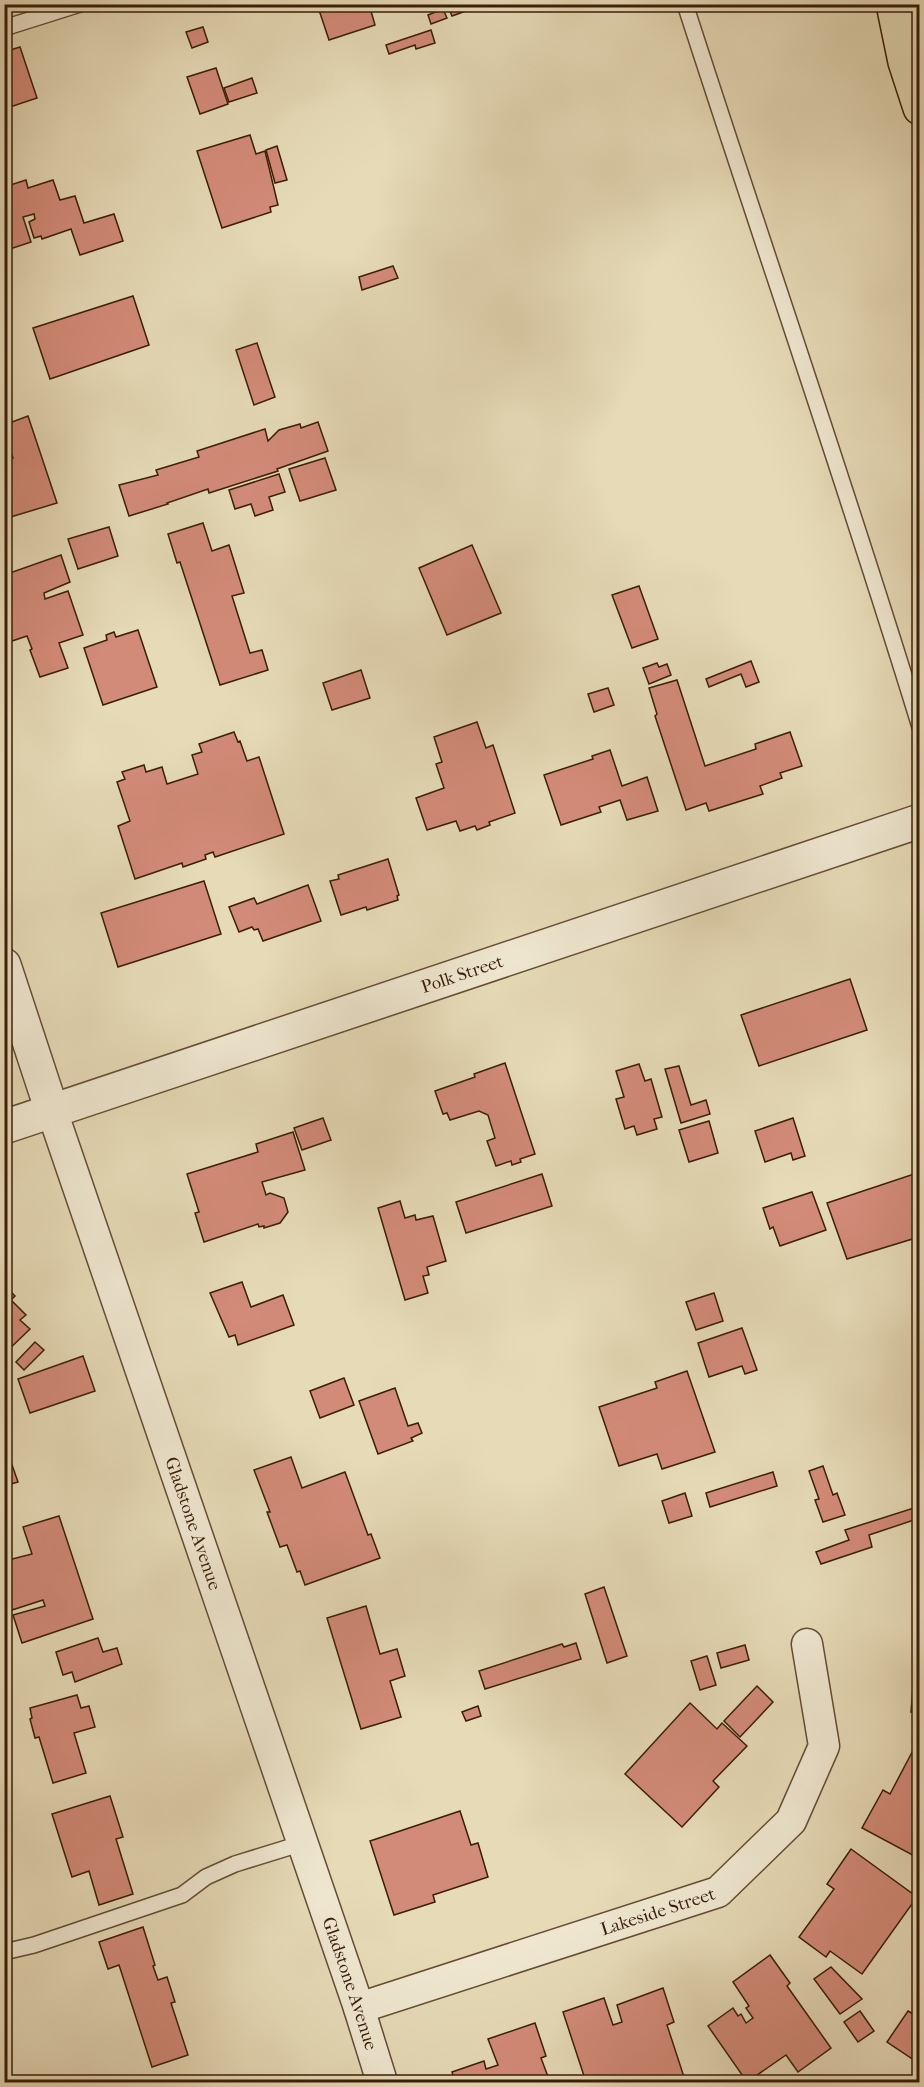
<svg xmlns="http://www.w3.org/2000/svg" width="924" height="2087" font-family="'IM FELL French Canon',serif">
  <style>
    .building { fill: #d38b79; stroke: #391e09; stroke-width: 1.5 }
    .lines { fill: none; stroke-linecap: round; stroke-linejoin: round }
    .service-casing { stroke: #644d34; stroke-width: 18 }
    .minor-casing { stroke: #644d34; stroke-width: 33 }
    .tertiary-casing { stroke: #644d34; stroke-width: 36 }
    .motorway-casing { stroke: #391e09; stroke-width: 36 }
    .service { stroke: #efe7d0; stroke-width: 15 }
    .minor { stroke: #efe7d0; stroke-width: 30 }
    .tertiary { stroke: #efe7d0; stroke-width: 33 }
    .motorway { stroke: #e6dab7; stroke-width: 33 }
    .labels { text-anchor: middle; stroke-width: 5; stroke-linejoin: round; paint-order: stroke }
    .street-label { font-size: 18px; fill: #391e09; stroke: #efe7d0 }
  </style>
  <rect width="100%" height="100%" fill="#e6dab7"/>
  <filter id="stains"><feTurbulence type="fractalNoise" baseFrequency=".00333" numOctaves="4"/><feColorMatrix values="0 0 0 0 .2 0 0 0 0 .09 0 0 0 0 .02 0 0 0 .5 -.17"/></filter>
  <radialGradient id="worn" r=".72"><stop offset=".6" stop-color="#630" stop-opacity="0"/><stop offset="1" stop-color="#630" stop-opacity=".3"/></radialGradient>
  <g class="building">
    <polygon points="4,4 10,4 12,9 4,11"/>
    <polygon points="22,4 45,4 25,11"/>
    <polygon points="325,4 369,4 375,25 329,40 318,7"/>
    <polygon points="447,4 476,4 477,7 452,16"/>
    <polygon points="443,9 447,18 431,24 428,15"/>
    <polygon points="203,27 208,42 192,48 186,32"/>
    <polygon points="431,30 435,43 416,49 415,45 389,54 386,45"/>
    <polygon points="20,47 37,98 4,109 4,52"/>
    <polygon points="216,68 228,104 200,114 187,77"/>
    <polygon points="252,78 257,93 229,102 224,88"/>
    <polygon points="250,135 256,154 265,151 278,205 270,207 271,212 222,228 197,151"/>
    <polygon points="277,146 287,180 275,183 266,150"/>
    <polygon points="26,180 28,188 53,180 60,200 75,196 84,223 114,214 123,241 80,255 71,229 42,239 41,236 34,238 29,222 35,219 34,214 23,217 31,242 4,251 4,187"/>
    <polygon points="393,266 398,278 362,290 359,277"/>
    <polygon points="133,296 149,345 50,379 33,328"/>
    <polygon points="257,343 275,397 254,405 236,350"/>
    <polygon points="28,416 57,503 4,519 4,461 13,458 4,431 4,425"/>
    <polygon points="318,422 328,451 277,469 278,471 209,493 208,489 167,503 168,504 129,516 119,485 158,475 156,470 199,457 197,451 265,429 268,441 279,430 300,424 301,428"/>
    <polygon points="325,458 336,490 300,501 289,469"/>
    <polygon points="279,474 285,492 269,497 273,510 255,516 251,504 235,509 229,490"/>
    <polygon points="203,523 212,551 229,545 244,593 232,596 250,653 262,650 268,670 220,685 180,562 177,563 168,534"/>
    <polygon points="109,527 118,556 78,569 68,539"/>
    <polygon points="472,545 501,613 447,635 419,568"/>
    <polygon points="61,555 70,582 44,593 45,599 68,591 83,635 59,643 68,668 40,677 30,650 32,649 27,636 9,642 4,632 4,575"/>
    <polygon points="639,586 658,639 632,648 612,595"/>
    <polygon points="138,630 157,687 103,705 84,648 107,640 106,635 114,632 116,637"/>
    <polygon points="751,661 759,682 746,687 741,674 709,687 706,679"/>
    <polygon points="657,663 659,667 667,664 671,675 649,684 643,668"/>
    <polygon points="361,670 370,698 332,710 323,683"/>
    <polygon points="677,680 705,766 756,749 755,744 790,732 802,766 780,773 782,778 760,786 763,794 709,811 706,803 686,810 655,716 657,714 649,688"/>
    <polygon points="608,688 614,705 594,712 588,694"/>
    <polygon points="477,722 486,748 493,745 515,813 489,822 490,825 477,830 475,826 460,831 456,821 427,830 416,798 444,788 436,764 442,762 434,737"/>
    <polygon points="234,732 238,742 240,741 247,761 259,757 284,834 215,857 213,852 205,855 206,859 183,867 182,863 135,879 118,826 130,821 117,782 125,779 122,772 144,765 146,772 162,767 167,784 198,774 192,755 202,752 199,744"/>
    <polygon points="610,750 622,786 647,777 658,811 627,820 620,800 599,807 601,812 561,825 544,775 593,759 592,756"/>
    <polygon points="388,859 399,895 397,896 398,900 367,910 366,907 341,915 330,881 339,879 338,875"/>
    <polygon points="204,881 221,934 118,967 101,913"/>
    <polygon points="308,885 321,921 263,941 258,929 254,930 252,927 239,932 229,907 254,898 257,904"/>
    <polygon points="850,979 867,1030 759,1066 741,1015"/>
    <polygon points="505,1063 535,1154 520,1159 521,1162 512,1165 511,1161 496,1166 487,1141 495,1138 488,1115 479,1111 450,1120 447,1113 443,1114 435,1091 475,1077 474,1074"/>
    <polygon points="639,1064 645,1081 651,1079 662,1117 654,1119 657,1129 637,1135 634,1126 625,1129 616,1099 624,1097 616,1071"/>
    <polygon points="679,1066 691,1105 706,1100 710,1114 681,1123 665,1069"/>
    <polygon points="323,1118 331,1140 302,1150 294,1128"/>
    <polygon points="793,1118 805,1156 793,1160 791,1153 765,1162 755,1131"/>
    <polygon points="709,1121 718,1153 689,1162 679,1130"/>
    <polygon points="293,1132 305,1170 262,1182 266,1195 270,1193 284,1198 288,1212 280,1223 264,1228 264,1226 259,1227 258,1224 204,1242 195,1213 199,1212 187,1174 258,1152 256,1144"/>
    <polygon points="920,1172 920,1239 919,1237 847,1259 827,1203"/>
    <polygon points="542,1174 552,1206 466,1233 456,1202"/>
    <polygon points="812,1192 826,1230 780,1246 773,1227 770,1229 763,1208"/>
    <polygon points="400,1201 405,1218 415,1215 416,1220 433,1216 446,1261 427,1267 429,1275 423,1276 428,1293 405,1300 378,1208"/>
    <polygon points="242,1282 251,1307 283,1295 294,1325 238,1345 235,1335 229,1337 210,1293"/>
    <polygon points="4,1285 15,1296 11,1300 26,1315 20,1320 30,1329 4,1354"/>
    <polygon points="714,1293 723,1321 696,1330 686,1302"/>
    <polygon points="742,1328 757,1370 745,1374 742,1366 709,1377 698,1343"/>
    <polygon points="35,1342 44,1350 24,1370 16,1362"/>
    <polygon points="83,1356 95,1391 30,1413 18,1379"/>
    <polygon points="687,1371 715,1452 662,1469 657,1454 619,1466 599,1407 657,1388 655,1382"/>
    <polygon points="344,1378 354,1405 320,1418 310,1391"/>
    <polygon points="395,1388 408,1426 418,1423 422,1433 411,1438 413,1441 378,1454 359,1401"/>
    <polygon points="4,1442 18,1482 4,1486"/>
    <polygon points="291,1457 302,1488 345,1472 368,1535 371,1534 380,1558 305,1585 300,1571 297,1572 287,1545 280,1547 267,1512 270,1512 254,1470"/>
    <polygon points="823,1466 833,1495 837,1493 845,1515 823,1522 815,1500 819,1499 809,1471"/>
    <polygon points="773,1472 777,1486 710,1507 706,1493"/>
    <polygon points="685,1493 692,1516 669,1523 662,1501"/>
    <polygon points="920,1506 920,1518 869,1535 872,1547 821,1564 816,1552 849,1540 845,1530"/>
    <polygon points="59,1516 93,1619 22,1643 13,1615 45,1606 43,1600 12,1610 4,1589 4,1561 32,1554 23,1527"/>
    <polygon points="604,1587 627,1656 607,1663 585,1594"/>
    <polygon points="366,1606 380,1654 397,1649 405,1676 390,1681 401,1717 361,1729 327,1618"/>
    <polygon points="98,1638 103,1652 117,1648 122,1664 75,1682 72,1672 63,1675 56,1652"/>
    <polygon points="576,1643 581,1659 485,1689 479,1671 562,1644 564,1647"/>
    <polygon points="745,1645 749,1660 721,1668 717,1653"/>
    <polygon points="707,1656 716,1685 700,1690 691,1661"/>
    <polygon points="915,1663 920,1664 920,1713 911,1712"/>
    <polygon points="757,1686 773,1702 740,1737 724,1721"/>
    <polygon points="77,1695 81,1708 89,1706 95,1727 74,1733 86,1773 53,1783 39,1737 35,1738 30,1719 32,1718 30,1708"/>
    <polygon points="690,1703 717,1729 722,1723 747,1746 713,1781 719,1787 682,1827 625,1774"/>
    <polygon points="478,1706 481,1716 466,1721 462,1712"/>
    <polygon points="918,1741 920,1741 920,1859 862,1828 883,1790 890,1794"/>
    <polygon points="110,1796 123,1837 116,1839 133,1894 99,1905 89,1871 72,1877 52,1814"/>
    <polygon points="460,1811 471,1845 478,1843 488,1877 433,1895 435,1902 394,1915 370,1841"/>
    <polygon points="851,1849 917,1897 862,1974 830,1951 826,1957 799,1937 834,1889 827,1884"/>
    <polygon points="143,1927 155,1965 153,1966 158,1980 167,1977 175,2002 171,2003 188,2055 152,2067 119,1965 108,1969 99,1942"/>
    <polygon points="770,1955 790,1983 787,1986 831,2048 798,2072 786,2055 747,2082 708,2026 733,2008 738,2016 741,2014 746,2023 753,2018 746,2008 749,2006 733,1982"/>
    <polygon points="831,1967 862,1999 840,2014 814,1979"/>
    <polygon points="663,1988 674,2022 667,2025 684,2077 669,2082 586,2082 563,2012 604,1998 613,2025 622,2022 617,2005"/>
    <polygon points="860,2011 874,2031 858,2042 844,2022"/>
    <polygon points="908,2011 920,2018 920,2059 917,2062 887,2042"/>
    <polygon points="535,2023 546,2056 541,2058 550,2082 455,2082 452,2072 484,2061 486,2069 498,2065 488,2039"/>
  </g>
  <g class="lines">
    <g class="service-casing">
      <g id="service">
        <path d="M685 4C763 246 846 485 920 727"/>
        <polyline points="4,28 80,4"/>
        <polyline points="4,1952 34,1945 182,1895 206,1877 235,1864 303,1843"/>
      </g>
    </g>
    <g class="minor-casing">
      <g id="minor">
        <path id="s1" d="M52 1111 359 2008 382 2082"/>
        <path id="s2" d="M359 2008 718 1892 791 1821 824 1746 807 1644"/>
      </g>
    </g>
    <g class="tertiary-casing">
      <g id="tertiary">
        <polyline points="4,965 52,1111"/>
        <path id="s3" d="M4 1127 920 821"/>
      </g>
    </g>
    <g class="motorway-casing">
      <polyline id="motorway" points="893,4 905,62 920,108"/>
    </g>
    <use href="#service" class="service"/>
    <use href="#minor" class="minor"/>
    <use href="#tertiary" class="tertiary"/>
    <use href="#motorway" class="motorway"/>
  </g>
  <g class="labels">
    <g class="street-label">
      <text dy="6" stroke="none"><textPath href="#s3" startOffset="483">Polk Street</textPath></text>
      <text dy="6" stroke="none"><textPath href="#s1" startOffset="436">Gladstone Avenue</textPath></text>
      <text dy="6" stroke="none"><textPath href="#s2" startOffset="314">Lakeside Street</textPath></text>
      <text dy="6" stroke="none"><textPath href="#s1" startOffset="922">Gladstone Avenue</textPath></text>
    </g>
  </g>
  <rect width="924" height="2087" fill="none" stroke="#e6dab7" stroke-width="24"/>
  <rect x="6" y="6" width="912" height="2075" fill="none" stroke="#391e09" stroke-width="3"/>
  <rect x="12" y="12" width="900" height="2063" fill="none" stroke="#391e09" stroke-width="1.5"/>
  <rect width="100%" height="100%" filter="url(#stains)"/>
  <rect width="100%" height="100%" fill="url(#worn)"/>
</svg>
